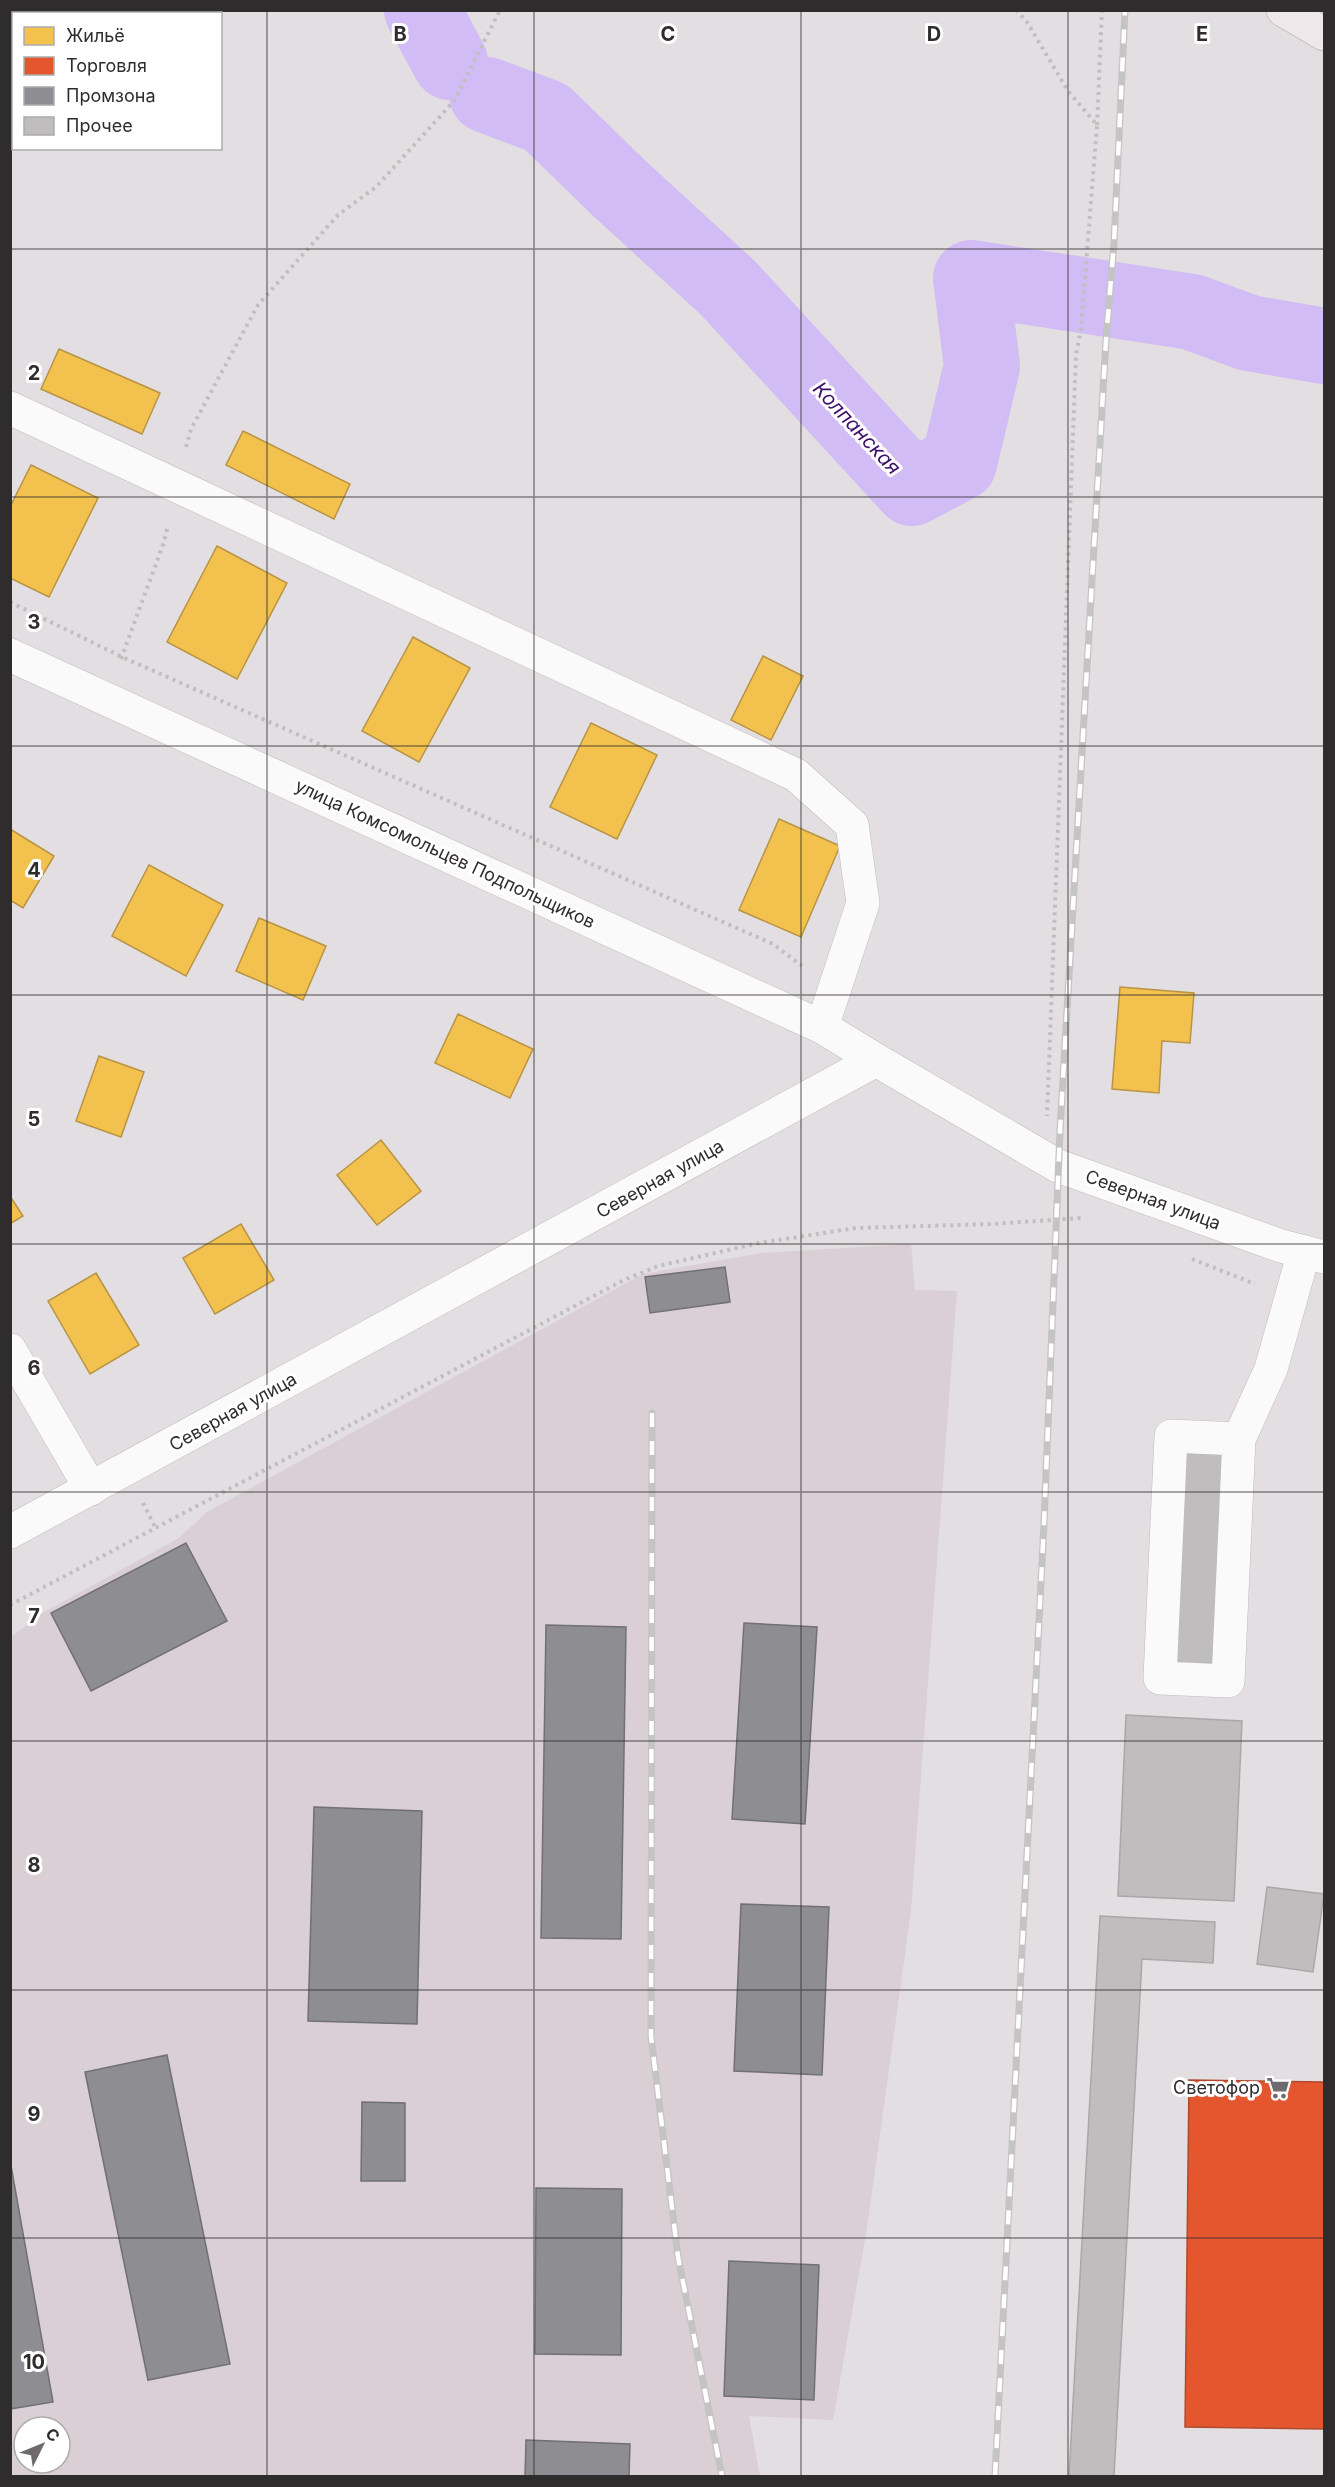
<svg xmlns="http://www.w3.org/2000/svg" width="1335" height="2487" font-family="Inter,sans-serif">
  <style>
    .built { fill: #d9cfd4; fill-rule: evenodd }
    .homes { fill: #f2c14e; stroke: #b89444; stroke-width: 1.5 }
    .shops { fill: #e4572e; stroke: #ae4a2e; stroke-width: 1.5 }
    .industry { fill: #8d8d92; stroke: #717074; stroke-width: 1.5 }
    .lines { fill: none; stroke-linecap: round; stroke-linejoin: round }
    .river { stroke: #d1bcf5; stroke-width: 76 }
    .building { fill: #c0bdbf; stroke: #aaa7a9; stroke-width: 1.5 }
    .minor-casing { stroke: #c0bcbe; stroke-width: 34 }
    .major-casing { stroke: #b4a8ab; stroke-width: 34 }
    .path { stroke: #c0bfc0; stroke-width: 4; stroke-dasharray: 3 4.5; stroke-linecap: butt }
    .minor { stroke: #fbfafa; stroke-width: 33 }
    .major { stroke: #eee8ea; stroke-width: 33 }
    .rail-casing { stroke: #c4c4c4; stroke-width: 7 }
    .rail { stroke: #fff; stroke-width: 4.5; stroke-dasharray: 14; stroke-linecap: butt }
    .grid { fill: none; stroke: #2f2c2e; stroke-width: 1.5; stroke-opacity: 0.55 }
    .labels { text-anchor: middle; stroke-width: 6; stroke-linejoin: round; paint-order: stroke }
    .street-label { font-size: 18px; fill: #2f2c2e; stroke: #fff }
    .poi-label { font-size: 18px; fill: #2f2c2e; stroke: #fff; text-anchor: end }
    .water-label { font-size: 20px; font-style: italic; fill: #3d0f6b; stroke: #fff }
    .grid-label { font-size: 20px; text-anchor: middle; font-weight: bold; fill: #2f2c2e; stroke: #fff; stroke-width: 6; stroke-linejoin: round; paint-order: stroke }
  </style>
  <rect width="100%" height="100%" fill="#e3dee1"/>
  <path class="built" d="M911 1244 915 1290 957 1291 911 1911 867 2228 833 2420 749 2416 760 2476H11V1637L44 1612 179 1538 207 1512 643 1274 762 1253ZM24 2427H60V2463H24Z"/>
  <g class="homes">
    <polygon points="59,349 160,393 142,434 41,389"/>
    <polygon points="243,431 350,484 334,519 226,465"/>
    <polygon points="31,465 98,498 49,597 10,578 10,507"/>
    <polygon points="217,546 287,583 237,679 167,642"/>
    <polygon points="413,637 470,668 419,762 362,731"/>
    <polygon points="763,656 803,676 771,740 731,720"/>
    <polygon points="591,723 657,755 617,839 550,807"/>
    <polygon points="779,819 840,846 801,937 739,910"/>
    <polygon points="10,829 54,856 23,908 10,900"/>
    <polygon points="149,865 223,905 186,976 112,936"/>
    <polygon points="259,918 326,946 303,1000 236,971"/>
    <polygon points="1120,987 1194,993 1190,1043 1162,1041 1159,1093 1112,1089"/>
    <polygon points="458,1014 533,1049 510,1098 435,1063"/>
    <polygon points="99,1056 144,1072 121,1137 76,1121"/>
    <polygon points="381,1140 421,1191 377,1225 337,1175"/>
    <polygon points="10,1196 23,1216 10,1224"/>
    <polygon points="241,1224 274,1280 215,1314 183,1258"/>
    <polygon points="96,1273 139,1345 90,1374 48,1301"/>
  </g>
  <polygon class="shops" points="1189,2080 1324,2082 1324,2429 1185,2427"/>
  <g class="industry">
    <polygon points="725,1267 730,1302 650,1313 645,1277"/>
    <polygon points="186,1543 227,1621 91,1691 51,1613"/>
    <polygon points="744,1623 817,1627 805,1824 732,1819"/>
    <polygon points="546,1625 626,1627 621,1939 541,1938"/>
    <polygon points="314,1807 422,1811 417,2024 308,2021"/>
    <polygon points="741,1904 829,1907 822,2075 734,2071"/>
    <polygon points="167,2055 230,2364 148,2380 85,2072"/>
    <polygon points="362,2102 405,2103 405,2181 361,2181"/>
    <polygon points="10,2160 53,2402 10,2409"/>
    <polygon points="536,2188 622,2189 621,2355 535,2354"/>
    <polygon points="729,2261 819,2265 814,2400 724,2396"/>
    <polygon points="526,2440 630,2444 629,2476 525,2476"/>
  </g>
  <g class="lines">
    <g class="river">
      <polyline points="422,10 450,62"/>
      <polyline points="487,95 546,117 619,188 728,288 912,488 959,463 982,366 971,278 1192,312 1249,333 1324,346"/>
    </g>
  </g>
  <g class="building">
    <polygon points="1181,1451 1227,1454 1218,1670 1171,1668"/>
    <polygon points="1126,1715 1242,1721 1234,1901 1118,1896"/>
    <polygon points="1267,1887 1324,1894 1313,1972 1257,1964"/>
    <polygon points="1100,1916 1215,1922 1213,1963 1142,1959 1114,2476 1069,2476"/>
  </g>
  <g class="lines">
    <g class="minor-casing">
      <g id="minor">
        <polyline points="10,408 796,775 852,825 863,903 822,1027"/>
        <polyline points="10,655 822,1027 876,1060"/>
        <polyline points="10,1350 91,1489"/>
        <polygon points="1171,1436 1239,1439 1228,1681 1160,1678"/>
        <polyline points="1239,1439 1271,1369 1304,1252"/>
        <polyline points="10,1532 876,1060 1058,1166 1281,1246 1324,1257"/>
      </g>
    </g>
    <g class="major-casing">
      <polyline id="major" points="1283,10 1324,34"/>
    </g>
    <g class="path">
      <polyline points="1016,10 1027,22 1068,91 1097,125 1081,329 1076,355 1047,1116"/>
      <polyline points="1097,125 1102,10"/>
      <polyline points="186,447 191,429 258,305 338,215 376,187 454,101 500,10"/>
      <polyline points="10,602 122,657 773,944 802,966"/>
      <polyline points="121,659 164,542 168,525"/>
      <polyline points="1192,1259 1255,1284"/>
      <polyline points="143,1503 155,1527"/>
      <polyline points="10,1605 624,1280 658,1266 759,1243 856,1228 992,1224 1081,1218"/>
    </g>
    <use href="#minor" class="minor"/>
    <use href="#major" class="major"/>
    <g class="rail-casing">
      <g id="rail">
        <polyline points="652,1413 651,2036 678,2257 722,2476"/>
        <polyline points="995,2476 1044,1524 1060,1131 1106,340 1114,243 1125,10"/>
      </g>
    </g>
    <use href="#rail" class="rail"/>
  </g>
  <path class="grid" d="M267 10V2476M534 10V2476M801 10V2476M1068 10V2476M10 249H1324M10 497H1324M10 746H1324M10 995H1324M10 1244H1324M10 1492H1324M10 1741H1324M10 1990H1324M10 2238H1324"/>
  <defs>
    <g id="supermarket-bare" transform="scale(1.8)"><path d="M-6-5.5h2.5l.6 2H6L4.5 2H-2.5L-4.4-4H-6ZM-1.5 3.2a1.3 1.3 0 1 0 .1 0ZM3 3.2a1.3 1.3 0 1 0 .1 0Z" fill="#6e6a6d" stroke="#fff" stroke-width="2.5" paint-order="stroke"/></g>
  </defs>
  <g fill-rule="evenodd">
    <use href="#supermarket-bare" x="1278" y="2088"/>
  </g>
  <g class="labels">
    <g class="street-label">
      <text transform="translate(445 854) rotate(25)" y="6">улица Комсомольцев Подпольщиков</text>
      <text transform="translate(660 1179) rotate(-29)" y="6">Северная улица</text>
      <text transform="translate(1153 1200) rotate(20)" y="6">Северная улица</text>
      <text transform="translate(233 1412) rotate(-29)" y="6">Северная улица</text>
    </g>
    <g class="poi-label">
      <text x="1260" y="2094">Светофор</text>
    </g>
    <g class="water-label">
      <text transform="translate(857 428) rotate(47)" y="7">Колпанская</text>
    </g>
  </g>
  <g class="grid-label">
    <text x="400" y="41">B</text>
    <text x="668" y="41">C</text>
    <text x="934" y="41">D</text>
    <text x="1202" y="41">E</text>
    <text x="34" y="380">2</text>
    <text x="34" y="629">3</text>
    <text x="34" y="877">4</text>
    <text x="34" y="1126">5</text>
    <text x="34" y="1375">6</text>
    <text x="34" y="1623">7</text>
    <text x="34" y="1872">8</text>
    <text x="34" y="2121">9</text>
    <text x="34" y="2369">10</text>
  </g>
  <rect width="1335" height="2487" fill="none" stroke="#2f2c2e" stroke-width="24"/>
  <rect x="12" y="12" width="210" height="138" fill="#ffffff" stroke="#acabab" stroke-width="1.5"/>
  <rect x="24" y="27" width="30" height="18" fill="#f2c14e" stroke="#acabab" stroke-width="1.5"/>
  <text x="66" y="42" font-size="18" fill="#2f2c2e">Жильё</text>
  <rect x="24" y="57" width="30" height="18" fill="#e4572e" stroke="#acabab" stroke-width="1.5"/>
  <text x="66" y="72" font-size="18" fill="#2f2c2e">Торговля</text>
  <rect x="24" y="87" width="30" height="18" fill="#8d8d92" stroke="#acabab" stroke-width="1.5"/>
  <text x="66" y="102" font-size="18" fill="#2f2c2e">Промзона</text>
  <rect x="24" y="117" width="30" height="18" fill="#c0bdbf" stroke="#acabab" stroke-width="1.5"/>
  <text x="66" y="132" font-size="18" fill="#2f2c2e">Прочее</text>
  <g transform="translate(42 2445) rotate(47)"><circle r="28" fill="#ffffff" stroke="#acabab" stroke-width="1.5"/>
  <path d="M0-4.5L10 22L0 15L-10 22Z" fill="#6e6a6d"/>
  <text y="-9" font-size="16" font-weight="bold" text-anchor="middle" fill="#2f2c2e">С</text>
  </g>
</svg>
